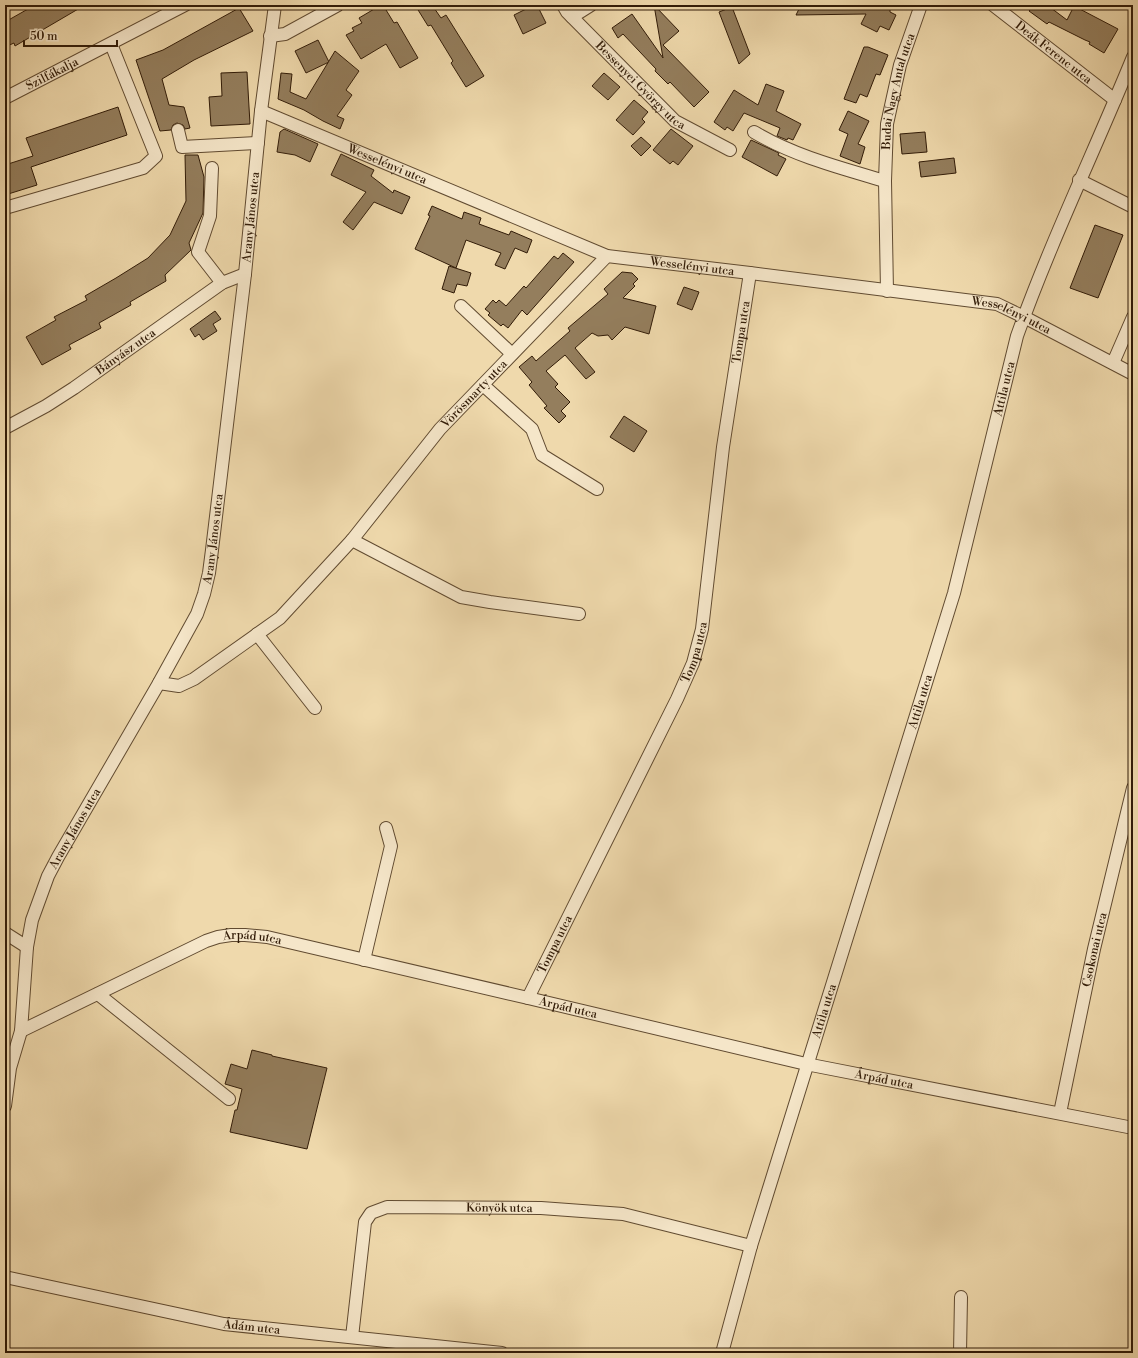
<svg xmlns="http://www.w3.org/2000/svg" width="1138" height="1358" font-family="'Libre Bodoni',serif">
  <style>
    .building { fill: #947e5d; stroke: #321c08 }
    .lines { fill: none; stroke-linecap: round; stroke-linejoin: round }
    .minor-casing { stroke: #614b31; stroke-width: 14 }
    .minor { stroke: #f5e6c9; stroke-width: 12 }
    .labels { text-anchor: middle; stroke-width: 3; stroke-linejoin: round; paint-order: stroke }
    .street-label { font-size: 12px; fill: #321c08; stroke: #f5e6c9 }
  </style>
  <rect width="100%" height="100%" fill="#efd9ac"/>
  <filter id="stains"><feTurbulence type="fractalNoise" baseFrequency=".005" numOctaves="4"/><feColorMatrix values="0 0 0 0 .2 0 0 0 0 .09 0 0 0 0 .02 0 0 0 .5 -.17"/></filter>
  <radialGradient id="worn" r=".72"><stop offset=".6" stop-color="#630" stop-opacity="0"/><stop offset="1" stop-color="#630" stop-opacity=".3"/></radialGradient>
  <g class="building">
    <polygon points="35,5 85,5 15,46 14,43 5,47 5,22"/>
    <polygon points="381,5 383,5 394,23 397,22 418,58 400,68 386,44 361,59 346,35 354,31 352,28 362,23 359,18"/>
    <polygon points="415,5 432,5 441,18 446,15 484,76 466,87 451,63 453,61 431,25 428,26"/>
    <polygon points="534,5 537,5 546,23 523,34 514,15"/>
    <polygon points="654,5 679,31 663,45 709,92 694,107 670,82 668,84 655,71 656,69 623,34 618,38 612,28 632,14 663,58"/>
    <polygon points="801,5 890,5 890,12 896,15 889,30 880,26 877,32 861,24 866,14 796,15"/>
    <polygon points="1034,5 1047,5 1067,20 1074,6 1118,29 1104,53 1089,44 1090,42 1085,40 1049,22 1047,24 1029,11"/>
    <polygon points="732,7 750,54 739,64 719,12"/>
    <polygon points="239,8 253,31 194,60 162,79 169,105 184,107 190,128 185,129 183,125 177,123 173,125 171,130 160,131 136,60 163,50"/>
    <polygon points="318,40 329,62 306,73 295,51"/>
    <polygon points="864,47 868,47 888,55 880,75 876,74 867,97 860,94 856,103 844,99"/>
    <polygon points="335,51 359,71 346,90 352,95 337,116 344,119 340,129 323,121 304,110 278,99 281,73 292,74 290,92 306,99"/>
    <polygon points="247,72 250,124 211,126 209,97 222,96 221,73"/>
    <polygon points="604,73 620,87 608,100 592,86"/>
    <polygon points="766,84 784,91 776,111 801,124 793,140 788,138 787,140 777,136 780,128 744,113 733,131 727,127 725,130 714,122 734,90 758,105"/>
    <polygon points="634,100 648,112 642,119 645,122 633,135 616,120"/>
    <polygon points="118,107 127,135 31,167 37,185 5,195 5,165 33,156 26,138"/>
    <polygon points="848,111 869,121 858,144 865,147 860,164 840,156 848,134 839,130"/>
    <polygon points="284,129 318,144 310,162 295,155 277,152 280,132"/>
    <polygon points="671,129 693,146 678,165 673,161 670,164 653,150"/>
    <polygon points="925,132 927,152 902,154 900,134"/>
    <polygon points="641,137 651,146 641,156 631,146"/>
    <polygon points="751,140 779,153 778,155 786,159 777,176 742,157"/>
    <polygon points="341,154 374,170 371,176 393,193 394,190 410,197 402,214 374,202 353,230 343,222 366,192 331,175"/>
    <polygon points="185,155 198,155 204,177 203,213 189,243 191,250 165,275 166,281 130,302 131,305 99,323 101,328 69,345 71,349 42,365 26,337 56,320 54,317 87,300 85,296 116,278 148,258 170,235 186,201"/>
    <polygon points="954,158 956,173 921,177 919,162"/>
    <polygon points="432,206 462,219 464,212 481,218 479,224 509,235 511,231 532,240 527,253 515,248 505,269 495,265 501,253 466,240 456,268 415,249 430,216 428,215"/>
    <polygon points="1095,225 1123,235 1098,298 1070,288"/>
    <polygon points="563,253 574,262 527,315 522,310 508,328 503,324 501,326 488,315 490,313 485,309 493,300 496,303 499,300 506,306 524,286 526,288 554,256 558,259"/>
    <polygon points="449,266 471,273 467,286 457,284 454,293 442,289"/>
    <polygon points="622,272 632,273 638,279 633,284 635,286 623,298 656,306 649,334 625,327 612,340 608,335 598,336 592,333 575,348 595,372 586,379 565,355 546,371 558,384 555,387 570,402 561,411 566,416 559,423 544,408 547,406 529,385 532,382 519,367 532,356 536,361 570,331 568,328 608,294 604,289"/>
    <polygon points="684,287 699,292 692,310 677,304"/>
    <polygon points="215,311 221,319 213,324 217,331 203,340 199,334 195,337 190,329"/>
    <polygon points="624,416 647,431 634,452 610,437"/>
    <polygon points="252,1050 272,1055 272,1056 327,1068 307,1149 230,1132 235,1110 237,1110 242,1089 225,1084 231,1064 247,1069"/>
  </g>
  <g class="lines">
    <g class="minor-casing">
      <g id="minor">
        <path id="s1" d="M563 5 567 12 675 121 730 150"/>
        <path id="s2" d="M993 5 1115 100"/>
        <polyline points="572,17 591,5"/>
        <polyline points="270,36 285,34 338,5"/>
        <path id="s3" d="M5 98 185 5"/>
        <path id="s4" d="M261 111 607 256 750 273 997 304 1024 317 1133 374"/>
        <polyline points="178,130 182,147 258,143"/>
        <path d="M754 132C794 156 841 168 885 181"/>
        <polyline points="212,168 210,216 198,252 222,283"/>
        <polyline points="1079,180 1133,207"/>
        <polyline points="5,208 143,168 156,156 111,44"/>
        <path id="s5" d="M887 291 885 181 887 124 900 65 921 5"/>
        <polyline points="461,306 512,354"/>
        <polyline points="1113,363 1133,317"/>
        <polyline points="483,385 532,429 542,455 597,489"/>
        <path id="s6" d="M5 428 46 406 74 388 222 283 245 274"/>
        <polyline points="352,540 461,597 490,602 579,614"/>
        <polyline points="257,634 315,708"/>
        <path id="s7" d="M159 683 179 686 194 679 280 618 352 540 440 429 607 256"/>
        <polyline points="5,933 27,947"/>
        <polyline points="364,960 391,846 386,828"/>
        <polyline points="98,994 229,1099"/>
        <path id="s8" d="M528 998 677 699 693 663 702 629 723 447 750 273"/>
        <path id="s9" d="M21 1031 206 941 218 937 231 935H245L267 937 528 998 806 1064 1133 1128"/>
        <path id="s10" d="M5 1106 10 1068 21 1031 27 947 32 920 48 876 58 857 159 683 197 614 204 594 209 573 212 550 245 274 261 111 275 5"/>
        <path id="s11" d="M1060 1113 1094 949 1133 788"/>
        <path id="s12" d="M5 1277 224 1324 502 1353"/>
        <path id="s13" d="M352 1337 365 1222 371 1213 387 1207 541 1208 623 1214 751 1246"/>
        <path id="s14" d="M722 1353 751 1246 954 593 1017 336C1051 241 1095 150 1133 57"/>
        <polyline points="960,1353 961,1297"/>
      </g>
    </g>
    <use href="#minor" class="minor"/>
  </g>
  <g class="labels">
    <g class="street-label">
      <text dy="4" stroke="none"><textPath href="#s2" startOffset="77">Deák Ferenc utca</textPath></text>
      <text dy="4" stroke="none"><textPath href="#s3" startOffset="53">Szilfákalja</textPath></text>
      <text dy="4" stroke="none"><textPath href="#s1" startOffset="112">Bessenyei György utca</textPath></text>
      <text dy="4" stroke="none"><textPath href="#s5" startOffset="201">Budai Nagy Antal utca</textPath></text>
      <text dy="4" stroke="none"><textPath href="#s4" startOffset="137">Wesselényi utca</textPath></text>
      <text dy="4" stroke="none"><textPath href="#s10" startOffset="938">Arany János utca</textPath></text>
      <text dy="4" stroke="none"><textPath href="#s4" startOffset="461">Wesselényi utca</textPath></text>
      <text dy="4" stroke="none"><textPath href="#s4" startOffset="785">Wesselényi utca</textPath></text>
      <text dy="4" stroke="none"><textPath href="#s8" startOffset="708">Tompa utca</textPath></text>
      <text dy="4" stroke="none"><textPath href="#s6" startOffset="143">Bányász utca</textPath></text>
      <text dy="4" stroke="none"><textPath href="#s14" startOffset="1005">Attila utca</textPath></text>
      <text dy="4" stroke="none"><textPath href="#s7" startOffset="439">Vörösmarty utca</textPath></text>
      <text dy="4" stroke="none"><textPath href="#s10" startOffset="614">Arany János utca</textPath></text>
      <text dy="4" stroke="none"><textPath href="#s8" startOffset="384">Tompa utca</textPath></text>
      <text dy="4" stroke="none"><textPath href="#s14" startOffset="681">Attila utca</textPath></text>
      <text dy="4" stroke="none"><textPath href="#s10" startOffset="290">Arany János utca</textPath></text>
      <text dy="4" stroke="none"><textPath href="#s9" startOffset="253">Árpád utca</textPath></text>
      <text dy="4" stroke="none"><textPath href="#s8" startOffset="60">Tompa utca</textPath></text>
      <text dy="4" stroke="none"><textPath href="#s11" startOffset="167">Csokonai utca</textPath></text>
      <text dy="4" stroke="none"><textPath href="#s9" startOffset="577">Árpád utca</textPath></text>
      <text dy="4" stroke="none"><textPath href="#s14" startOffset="357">Attila utca</textPath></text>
      <text dy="4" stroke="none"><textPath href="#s9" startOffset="901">Árpád utca</textPath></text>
      <text dy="4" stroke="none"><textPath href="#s13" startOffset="256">Könyök utca</textPath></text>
      <text dy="4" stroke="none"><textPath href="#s12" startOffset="252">Ádám utca</textPath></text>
    </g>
  </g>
  <rect width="1138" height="1358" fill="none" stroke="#efd9ac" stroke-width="20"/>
  <rect x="6" y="6" width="1126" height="1346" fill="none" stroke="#321c08" stroke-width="2"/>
  <rect x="10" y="10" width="1118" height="1338" fill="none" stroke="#321c08"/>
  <path d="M24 40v6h93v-6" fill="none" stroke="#321c08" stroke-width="2"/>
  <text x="30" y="40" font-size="12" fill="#321c08" stroke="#f5e6c9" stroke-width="3" paint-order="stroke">50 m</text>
  <rect width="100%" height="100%" filter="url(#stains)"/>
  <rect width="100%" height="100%" fill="url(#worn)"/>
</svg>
